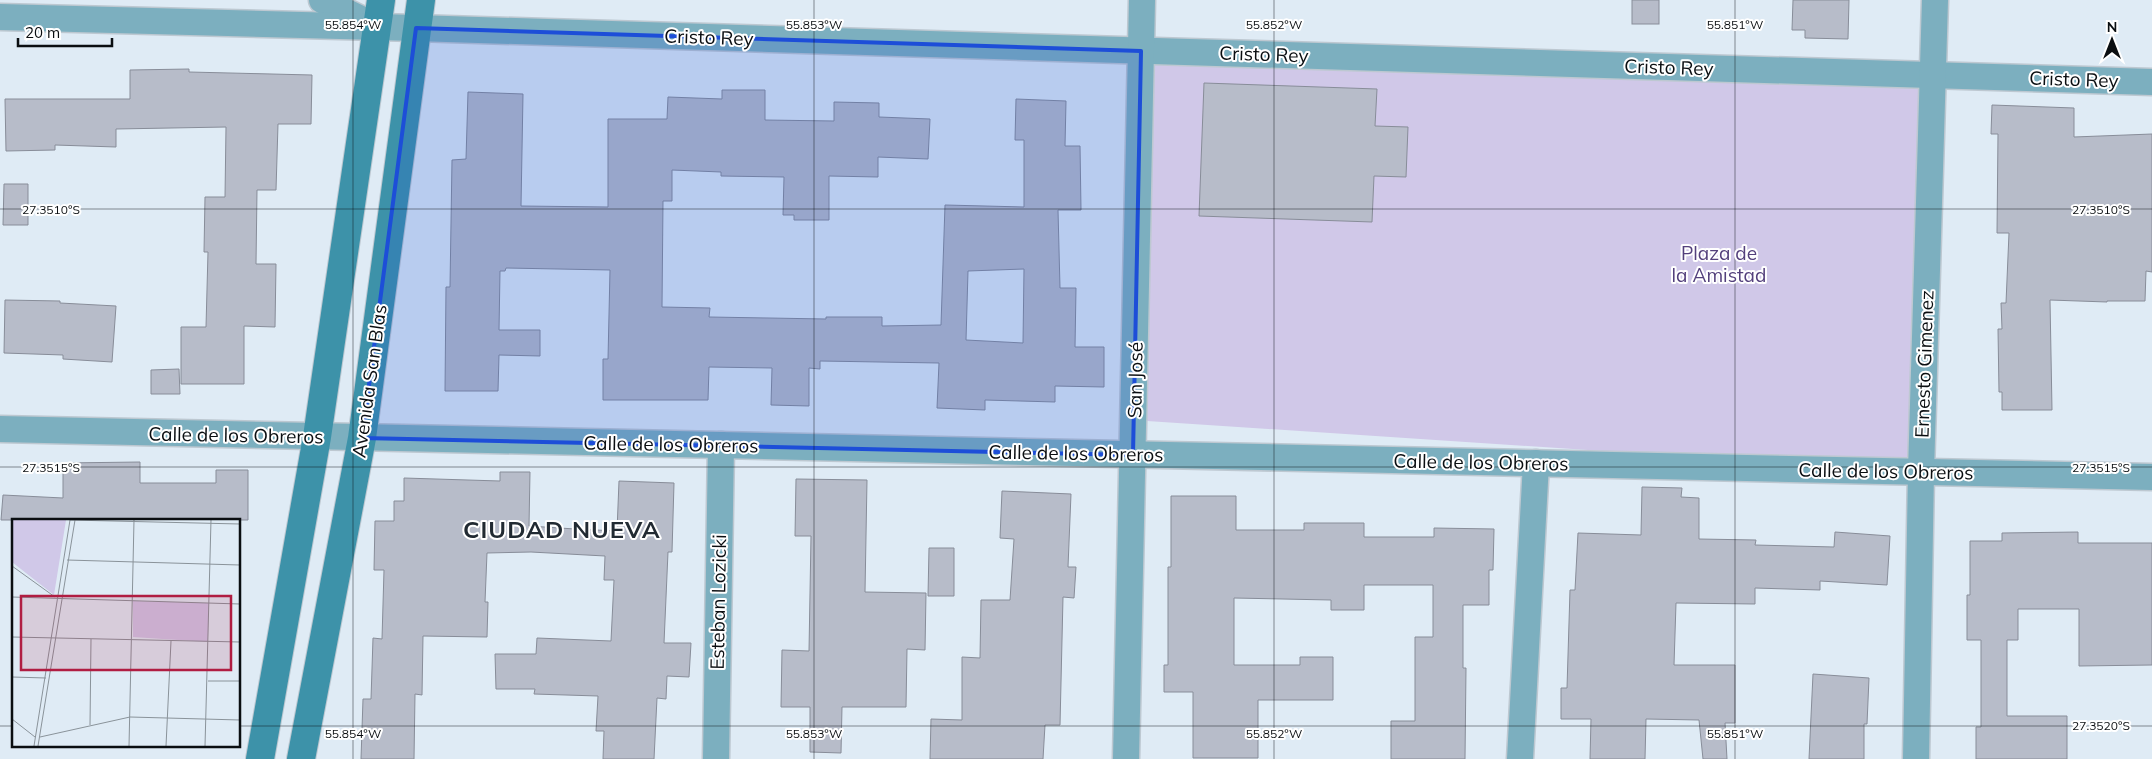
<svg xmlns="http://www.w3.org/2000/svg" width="2152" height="759" font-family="Mulish,sans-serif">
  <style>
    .green { fill: #d0c8e8 }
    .building { fill: #b7bcc9; stroke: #888d99; fill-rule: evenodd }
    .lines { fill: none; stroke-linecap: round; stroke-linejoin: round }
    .street-casing { stroke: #bdc8d1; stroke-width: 29 }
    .secondary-casing { stroke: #bdc8d1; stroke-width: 30 }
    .street { stroke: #7cafbf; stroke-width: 26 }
    .secondary { stroke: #3d92a9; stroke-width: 28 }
    .marked { fill: #1d4ed8; fill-opacity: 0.2; stroke: #1d4ed8; stroke-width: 4; stroke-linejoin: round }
    .ticks { fill: none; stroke: #0a0e11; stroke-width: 1; stroke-opacity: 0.45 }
    .labels { text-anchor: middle; stroke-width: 4; stroke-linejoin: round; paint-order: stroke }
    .street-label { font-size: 19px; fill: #0a0e11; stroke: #fff }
    .park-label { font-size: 19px; fill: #53407c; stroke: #fff }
    .district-label { font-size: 24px; font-weight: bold; letter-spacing: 1px; fill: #212a32; stroke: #fff }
    .inset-road { fill: none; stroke: #8a939a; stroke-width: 1 }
    .view { fill: #b01d42; fill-opacity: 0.15; stroke: #b01d42; stroke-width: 2.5 }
    .inset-edge { fill: none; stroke: #0a0e11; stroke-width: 2.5 }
    .ticks-label { font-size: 12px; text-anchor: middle; fill: #0a0e11; stroke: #fff; stroke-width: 4; stroke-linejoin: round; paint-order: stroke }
  </style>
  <rect width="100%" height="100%" fill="#dfebf5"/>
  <polygon class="green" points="1154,58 1933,75 1921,472 1147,421"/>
  <g class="building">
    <rect x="1632" y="0" width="27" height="24"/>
    <polygon points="1793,0 1849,0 1848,39 1805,38 1805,30 1792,30"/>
    <polygon points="189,69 189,72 312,75 311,124 278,124 276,190 257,190 256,264 276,264 275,327 244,326 244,384 181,384 181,327 206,327 208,252 204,252 205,197 225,197 226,127 116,129 116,147 55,145 55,150 6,151 5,99 130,99 130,70"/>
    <polygon points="1204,83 1377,89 1375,126 1408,127 1406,177 1374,176 1372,222 1199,216"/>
    <path d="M722 90H765V120L834 121V102L879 103V117L930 119 928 159 878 157V177L829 176V220H794V215H783L784 177 721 176V172L672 170V201H663L662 307 710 308 709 317 826 319V317H882V326L941 325 945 205 1024 207V140H1015L1016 99 1066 101 1065 146H1080L1081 210H1058L1060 288H1076L1075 347H1104V387L1055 386V402L985 400V410L937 408 939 363 820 361V369L809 368V406L771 405 772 368 709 367 708 400H603V359H608L610 270 506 268 505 271H500L499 330H540V356L499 355 498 391H445L446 287H450L452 160 466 159 468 92 523 94 521 206 608 207V119H667L668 97 722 99ZM1024 269 1023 343 966 340 968 271Z"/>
    <polygon points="1992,105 2074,108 2074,137 2152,134 2152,272 2146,271 2145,301 2107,301 2107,302 2050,300 2052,410 2002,410 2002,392 1999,392 1998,329 2002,329 2001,303 2006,303 2009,233 1997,233 1998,134 1991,134"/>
    <polygon points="4,184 28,184 28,225 3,225"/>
    <polygon points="5,300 60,301 60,303 116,306 112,362 63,359 63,355 4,353"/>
    <polygon points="179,369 180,394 151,394 151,370"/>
    <polygon points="140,462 140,483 216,483 216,470 248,470 248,520 1,520 3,495 63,498 63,463"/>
    <polygon points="500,472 530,472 529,526 575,529 617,531 619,481 674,483 672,552 668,552 664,643 691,643 689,677 667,676 666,699 657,698 654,759 603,759 604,731 596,731 598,696 534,694 535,689 496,689 495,654 536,654 537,638 611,641 614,580 604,580 605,556 531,552 487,553 485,602 488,602 487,637 423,636 422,695 415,694 414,759 361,759 363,699 371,699 373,638 382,639 384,570 374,570 375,521 394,521 394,501 404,501 404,478 500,481"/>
    <polygon points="796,479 867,480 865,592 926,593 925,650 907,649 906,707 842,707 841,753 810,752 810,707 781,707 782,650 809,651 811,536 795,536"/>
    <polygon points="1642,487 1682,488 1681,497 1699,498 1699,539 1756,540 1755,545 1834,547 1835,532 1890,536 1887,585 1820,581 1820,590 1755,588 1755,604 1676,603 1674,665 1735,665 1735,723 1725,723 1727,759 1703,759 1699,720 1646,719 1645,759 1590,759 1591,719 1561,719 1561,688 1567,688 1570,590 1575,590 1578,533 1641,535"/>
    <polygon points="1002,491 1071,494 1068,567 1076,567 1074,598 1063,597 1060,725 1045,725 1043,759 930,759 931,719 962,720 962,657 980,658 981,600 1010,600 1014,539 1000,538"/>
    <polygon points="1171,496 1236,496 1236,530 1304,530 1304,523 1364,523 1364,537 1434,537 1434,528 1494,529 1493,570 1489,570 1489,605 1463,605 1463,668 1466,668 1465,759 1391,759 1391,721 1415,721 1415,637 1433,637 1433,585 1364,585 1364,610 1331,610 1331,600 1234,598 1234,665 1300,665 1300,657 1333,657 1333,700 1258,700 1258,758 1193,758 1193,692 1164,692 1164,665 1168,665 1168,567 1171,567"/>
    <polygon points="2078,532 2078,543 2152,543 2152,665 2079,666 2079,609 2018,609 2018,640 2007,640 2007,716 2067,716 2067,759 1976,759 1976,727 1981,727 1981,640 1967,640 1967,595 1970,595 1970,541 2002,541 2002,533"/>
    <polygon points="929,548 954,548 954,596 928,596"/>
    <polygon points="1813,674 1869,678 1867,724 1864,724 1864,759 1809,759"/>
  </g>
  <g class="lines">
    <g class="street-casing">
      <g id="street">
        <polyline points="322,0 369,23"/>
        <polyline points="0,17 416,28 2152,82"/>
        <polyline points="0,429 2152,477"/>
        <polyline points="716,759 721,445"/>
        <polyline points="1126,759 1142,0"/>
        <polyline points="1520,759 1536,463"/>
        <polyline points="1916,759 1921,472 1935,0"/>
      </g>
    </g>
    <g class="secondary-casing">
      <g id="secondary">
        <polyline points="260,759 317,437 381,0"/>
        <polyline points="301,759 362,438 421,0"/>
      </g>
    </g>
    <use href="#street" class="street"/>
    <use href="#secondary" class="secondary"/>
  </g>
  <path class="marked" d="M416 28 1141 51 1133 455 362 438Z"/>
  <path class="ticks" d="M353 0V759M814 0V759M1274 0V759M1735 0V759M0 209H2152M0 467H2152M0 726H14M239 726H2152"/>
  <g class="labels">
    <g class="street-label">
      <text transform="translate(709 37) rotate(2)" y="7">Cristo Rey</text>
      <text transform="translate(1264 54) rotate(2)" y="7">Cristo Rey</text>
      <text transform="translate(1669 67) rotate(2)" y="7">Cristo Rey</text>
      <text transform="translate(2074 79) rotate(2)" y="7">Cristo Rey</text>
      <text transform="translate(1924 364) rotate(-88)" y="7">Ernesto Gimenez</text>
      <text transform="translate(1135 380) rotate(-89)" y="7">San José</text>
      <text transform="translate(369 381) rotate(-82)" y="7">Avenida San Blas</text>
      <text transform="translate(236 435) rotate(1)" y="7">Calle de los Obreros</text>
      <text transform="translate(671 444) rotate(1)" y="7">Calle de los Obreros</text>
      <text transform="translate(1076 453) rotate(1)" y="7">Calle de los Obreros</text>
      <text transform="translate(1481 462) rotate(1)" y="7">Calle de los Obreros</text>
      <text transform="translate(1886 471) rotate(1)" y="7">Calle de los Obreros</text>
      <text transform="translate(718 602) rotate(-89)" y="7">Esteban Lozicki</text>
    </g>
    <g class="park-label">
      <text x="1719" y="260">Plaza de<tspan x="1719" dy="22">la Amistad</tspan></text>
    </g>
    <g class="district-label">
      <text x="562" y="538">CIUDAD NUEVA</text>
    </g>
  </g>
  <g transform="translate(12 519)">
    <rect width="228" height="228" fill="#dfebf5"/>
    <path d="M0 1H54L42 76 0 43ZM121 82 197 84 196 123 121 118Z" fill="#d0c8e8"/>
    <path class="inset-road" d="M58 1 228 5M55 41 228 46M0 47 43 78M0 78 228 85M0 118 228 123M0 158 34 159M196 162H228M0 200 23 218M78 206 79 120M28 218 118 198 228 201M22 227 58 1M26 227 63 1M117 227 122 1M154 227 159 122M193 227 199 1"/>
    <path class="view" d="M9 77H219V151H9Z"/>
    <rect width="228" height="228" class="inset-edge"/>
  </g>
  <g class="ticks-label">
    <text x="353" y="29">55.854°W</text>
    <text x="814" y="29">55.853°W</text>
    <text x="1274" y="29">55.852°W</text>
    <text x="1735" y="29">55.851°W</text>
    <text x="51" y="214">27.3510°S</text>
    <text x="2101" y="214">27.3510°S</text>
    <text x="51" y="472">27.3515°S</text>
    <text x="2101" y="472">27.3515°S</text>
    <text x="2101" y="730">27.3520°S</text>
    <text x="353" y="738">55.854°W</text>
    <text x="814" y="738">55.853°W</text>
    <text x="1274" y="738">55.852°W</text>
    <text x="1735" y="738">55.851°W</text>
  </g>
  <g transform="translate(2112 40)" stroke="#ffffff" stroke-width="4" paint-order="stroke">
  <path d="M0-4L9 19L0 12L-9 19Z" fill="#0a0e11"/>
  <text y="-8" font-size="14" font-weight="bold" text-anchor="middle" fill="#0a0e11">N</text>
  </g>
  <path d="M18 38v8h94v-8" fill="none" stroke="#0a0e11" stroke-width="2.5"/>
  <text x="25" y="38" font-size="15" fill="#0a0e11" stroke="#ffffff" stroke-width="4" paint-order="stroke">20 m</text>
</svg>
